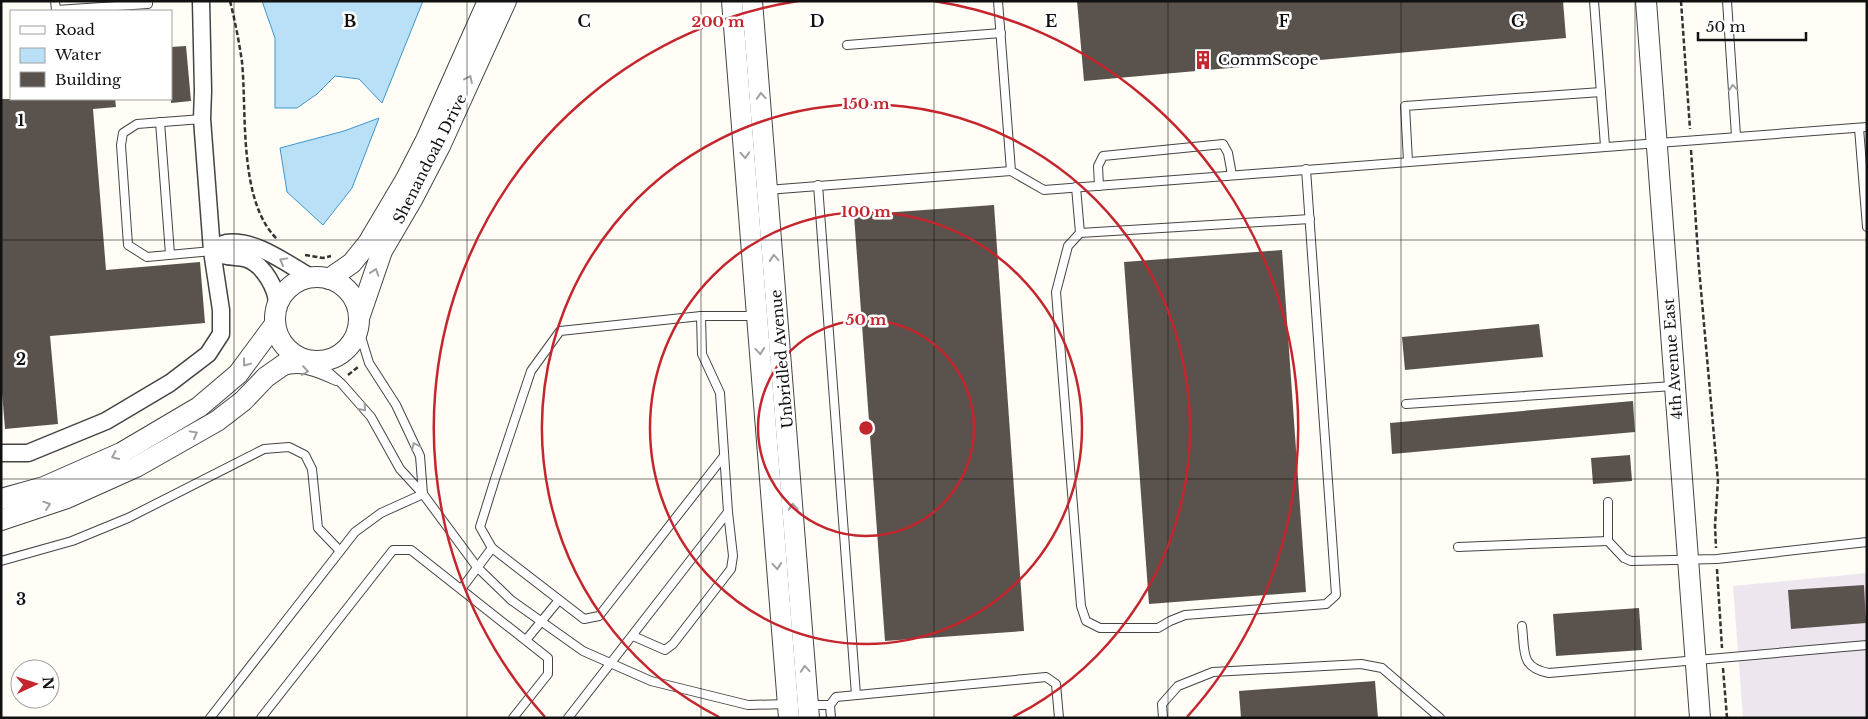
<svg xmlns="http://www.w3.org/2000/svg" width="1868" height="719" font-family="'Libre Baskerville',serif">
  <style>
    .industrial { fill: #eee6ef }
    .water { fill: #b9e0f7; stroke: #3f96cf }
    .building { fill: #5a524d }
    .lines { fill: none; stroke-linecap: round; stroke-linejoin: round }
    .service-casing { stroke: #444; stroke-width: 10 }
    .minor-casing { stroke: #444; stroke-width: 19 }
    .tertiary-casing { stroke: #444; stroke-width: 22 }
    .path { stroke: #333; stroke-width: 2.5; stroke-dasharray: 5 2.5; stroke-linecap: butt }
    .service { stroke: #fff; stroke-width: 8 }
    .minor { stroke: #fff; stroke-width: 16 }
    .tertiary { stroke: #fff; stroke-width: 20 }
    .oneway { stroke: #a0a0a0 }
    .grid { fill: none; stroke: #111; stroke-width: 1; stroke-opacity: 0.55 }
    .ring { fill: none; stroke: #c4262e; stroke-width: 2.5 }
    .labels { text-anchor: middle; stroke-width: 5; stroke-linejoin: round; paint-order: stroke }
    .poi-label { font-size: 15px; fill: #111; stroke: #fff; text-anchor: start }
    .street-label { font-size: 15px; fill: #111; stroke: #fff }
    .grid-label { font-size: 16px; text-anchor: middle; font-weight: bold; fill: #111; stroke: #fff; stroke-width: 5; stroke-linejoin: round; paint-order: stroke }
    .centre { fill: #c4262e; stroke: #fff; stroke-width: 2.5 }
    .ring-label { font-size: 15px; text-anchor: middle; font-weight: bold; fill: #c4262e; stroke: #fff; stroke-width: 5; stroke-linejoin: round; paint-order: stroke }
  </style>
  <rect width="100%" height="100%" fill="#fffdf5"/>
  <polygon class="industrial" points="1867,573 1867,718 1743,718 1733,586"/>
  <g class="water">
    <polygon points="262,1 423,1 382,103 359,79 335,76 317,94 297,108 275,108 275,38"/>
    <polygon points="379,118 352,188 323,225 287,192 280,148 344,131"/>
  </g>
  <g class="building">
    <polygon points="1077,1 1563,1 1566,38 1084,81"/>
    <polygon points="186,46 191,101 171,103 171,47"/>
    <polygon points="1,99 115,99 116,107 93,109 106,270 200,262 205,323 50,336 58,424 5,429 1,380"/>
    <polygon points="994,205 1024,631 885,641 854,215"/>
    <polygon points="1282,250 1306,592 1149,604 1124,262"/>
    <polygon points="1539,324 1543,357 1405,370 1402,337"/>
    <polygon points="1633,401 1635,432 1392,454 1390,423"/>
    <polygon points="1630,455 1632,481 1593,484 1591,458"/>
    <polygon points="1864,585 1866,623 1791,629 1788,590"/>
    <polygon points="1639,608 1642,650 1556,656 1553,614"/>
    <polygon points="1375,681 1378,718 1241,718 1239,691"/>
  </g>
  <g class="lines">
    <g class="service-casing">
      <g id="service">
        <polyline points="55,1 56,10 148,4 148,1"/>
        <polyline points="998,1 1011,171 1044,190 1867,127"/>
        <polyline points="1594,1 1605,146"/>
        <polyline points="1727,1 1736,136"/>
        <polyline points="847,45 1001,33"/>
        <polyline points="202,119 137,124 123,133 121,145 128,245 147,257 212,251"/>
        <polyline points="160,122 170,254"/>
        <polyline points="1859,128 1867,227"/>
        <polyline points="1408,161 1405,106 1601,92"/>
        <polyline points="818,185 856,695"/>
        <polyline points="1099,186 1098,166 1103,156 1223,144 1228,153 1232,175"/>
        <polyline points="1076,187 1080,233 1068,246 1056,292 1081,606 1086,621 1100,628 1158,628 1170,621 1185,615 1326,604 1336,595 1306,169"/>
        <polyline points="767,190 1011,171"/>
        <polyline points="1080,233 1310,219"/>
        <polyline points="358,327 369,363 396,405 420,456 423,494"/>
        <polyline points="316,361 342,384 371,417 400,469 423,494 477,567 511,600 583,651 651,681 748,705 788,704"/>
        <path d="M284 371C302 365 320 374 336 381"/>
        <polyline points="1406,404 1673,386"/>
        <polyline points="724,456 599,616 584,619 492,548 480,527 495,479 531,371 560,331 701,316 755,316"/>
        <polyline points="1608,502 1608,541 1624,558 1631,561 1717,559 1867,542"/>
        <polyline points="1458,547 1608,541"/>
        <polyline points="1,561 72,541 128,518 264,449 289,447 305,455 312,469 318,528 340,551"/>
        <polyline points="462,588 492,548"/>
        <path d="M1522 626C1525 651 1520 668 1549 673L1867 645"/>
        <polyline points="633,636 665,650 673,644 731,569 733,556 728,512 720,393 702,354 701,316"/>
        <polyline points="526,640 559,600"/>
        <polyline points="809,705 830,705"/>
        <polyline points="210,718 355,532 381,513 423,494"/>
        <polyline points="261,718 393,550 411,550 548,658 548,674 513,718"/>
        <polyline points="568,718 728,512"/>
        <polyline points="831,718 830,705 836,697 1046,677 1056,684 1059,718"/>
        <polyline points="1163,718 1162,704 1178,686 1213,672 1361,664 1382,668 1440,718"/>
      </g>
    </g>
    <g class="minor-casing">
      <g id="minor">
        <path d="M212 251C216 248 221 244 226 243 256 239 287 264 312 278"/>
        <path d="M212 251C217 253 222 255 227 256 234 257 241 257 247 259 264 265 278 290 277 307"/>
        <polyline points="1,453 28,453 106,421 170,383 208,354 221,334 221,310 212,251 202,119 203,91 201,1"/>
      </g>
    </g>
    <g class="tertiary-casing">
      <g id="tertiary">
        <polyline points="732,1 789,718"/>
        <polyline points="752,1 809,718"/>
        <polyline points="1646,1 1700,718"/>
        <circle cx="317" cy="319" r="42"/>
        <polyline points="329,279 352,263 368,243 406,179 426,140 488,1"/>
        <polyline points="359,318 382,251 413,198 440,146 506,1"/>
        <polyline points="1,499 44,487 121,453 199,407 238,374 275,324"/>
        <polyline points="1,520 67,498 136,467 217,421 243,401 266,377 296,356"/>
      </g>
    </g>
    <g class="path">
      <path d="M230 1C235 21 239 41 242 62 247 112 238 201 277 239"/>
      <polyline points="1681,1 1690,129"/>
      <polyline points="1691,150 1699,268 1718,481 1715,525 1716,548"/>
      <polyline points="305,255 323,258 331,256"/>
      <polyline points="348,375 358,367"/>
      <polyline points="1717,569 1722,648"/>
      <polyline points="1723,668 1727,718"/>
    </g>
    <use href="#service" class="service"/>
    <use href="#minor" class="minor"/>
    <use href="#tertiary" class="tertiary"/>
  </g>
  <defs><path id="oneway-chevron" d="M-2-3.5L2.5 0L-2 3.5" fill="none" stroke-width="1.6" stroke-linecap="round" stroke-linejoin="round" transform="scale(1.25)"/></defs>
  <g class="oneway">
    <use href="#oneway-chevron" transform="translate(469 79) rotate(-65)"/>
    <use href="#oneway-chevron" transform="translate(1733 88) rotate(-94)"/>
    <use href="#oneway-chevron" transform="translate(761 96) rotate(-94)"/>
    <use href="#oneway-chevron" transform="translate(745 155) rotate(86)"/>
    <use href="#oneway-chevron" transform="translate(774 258) rotate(-95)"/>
    <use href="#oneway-chevron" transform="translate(283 261) rotate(-151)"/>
    <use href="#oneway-chevron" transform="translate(375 272) rotate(-71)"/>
    <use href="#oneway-chevron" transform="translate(760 351) rotate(85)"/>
    <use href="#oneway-chevron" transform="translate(246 363) rotate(127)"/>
    <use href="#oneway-chevron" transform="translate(305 371) rotate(8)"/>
    <use href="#oneway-chevron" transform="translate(363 408) rotate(48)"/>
    <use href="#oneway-chevron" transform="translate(194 434) rotate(-29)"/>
    <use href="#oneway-chevron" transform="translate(415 446) rotate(-115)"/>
    <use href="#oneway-chevron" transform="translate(115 456) rotate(156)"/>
    <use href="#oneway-chevron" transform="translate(47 505) rotate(-19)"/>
    <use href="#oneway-chevron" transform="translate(793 507) rotate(-94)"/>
    <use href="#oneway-chevron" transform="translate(777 566) rotate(85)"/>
    <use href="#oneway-chevron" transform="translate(805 669) rotate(-94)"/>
  </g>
  <path class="grid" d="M234 1V718M467 1V718M701 1V718M934 1V718M1168 1V718M1401 1V718M1635 1V718M1 240H1867M1 479H1867"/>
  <g class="ring">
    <circle cx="866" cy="428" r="108"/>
    <circle cx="866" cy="428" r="216"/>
    <path d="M719 717A324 324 0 1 1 1013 717"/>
    <path d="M545 717A432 432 0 0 1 798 1M934 1A432 432 0 0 1 1187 717"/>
  </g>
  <defs>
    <g id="building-bare" transform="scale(1.5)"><path d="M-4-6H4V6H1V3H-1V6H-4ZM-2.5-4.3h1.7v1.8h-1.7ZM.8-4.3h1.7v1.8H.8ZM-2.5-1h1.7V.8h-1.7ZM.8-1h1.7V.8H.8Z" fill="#c4262e" stroke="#fff" stroke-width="2.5" paint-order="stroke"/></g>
  </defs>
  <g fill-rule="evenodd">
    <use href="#building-bare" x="1203" y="60"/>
  </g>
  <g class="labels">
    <g class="poi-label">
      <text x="1218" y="65">CommScope</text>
    </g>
    <g class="street-label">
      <text transform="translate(430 159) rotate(-63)" y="5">Shenandoah Drive</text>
      <text transform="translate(782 359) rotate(-95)" y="5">Unbridled Avenue</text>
      <text transform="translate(1673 359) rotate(-94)" y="5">4th Avenue East</text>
    </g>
  </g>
  <g class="grid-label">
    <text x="350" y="27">B</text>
    <text x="584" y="27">C</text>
    <text x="817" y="27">D</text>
    <text x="1051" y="27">E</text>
    <text x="1284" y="27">F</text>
    <text x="1518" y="27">G</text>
    <text x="21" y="126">1</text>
    <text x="21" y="365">2</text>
    <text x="21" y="605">3</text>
  </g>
  <circle cx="866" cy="428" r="8" class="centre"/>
  <g class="ring-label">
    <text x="718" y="27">200 m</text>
    <text x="866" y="109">150 m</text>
    <text x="866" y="217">100 m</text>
    <text x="866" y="325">50 m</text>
  </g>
  <rect width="1868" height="719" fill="none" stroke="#111111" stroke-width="5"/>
  <rect x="10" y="10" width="162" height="90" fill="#ffffff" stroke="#a0a0a0"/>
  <rect x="20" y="26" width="25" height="8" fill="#ffffff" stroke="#a0a0a0"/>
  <text x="55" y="35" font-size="15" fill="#111111">Road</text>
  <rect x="20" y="48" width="25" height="15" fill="#b9e0f7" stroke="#a0a0a0"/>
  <text x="55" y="60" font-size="15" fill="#111111">Water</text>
  <rect x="20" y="72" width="25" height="15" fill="#5a524d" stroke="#a0a0a0"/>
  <text x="55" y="85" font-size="15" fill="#111111">Building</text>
  <g transform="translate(35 684) rotate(86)"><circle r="24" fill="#ffffff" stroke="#a0a0a0"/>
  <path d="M0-4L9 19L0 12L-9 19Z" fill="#c4262e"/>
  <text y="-8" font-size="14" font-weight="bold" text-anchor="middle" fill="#111111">N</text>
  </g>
  <path d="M1698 32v8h108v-8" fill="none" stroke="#111111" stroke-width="2.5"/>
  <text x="1706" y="32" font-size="15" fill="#111111" stroke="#ffffff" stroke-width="4" paint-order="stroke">50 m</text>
</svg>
